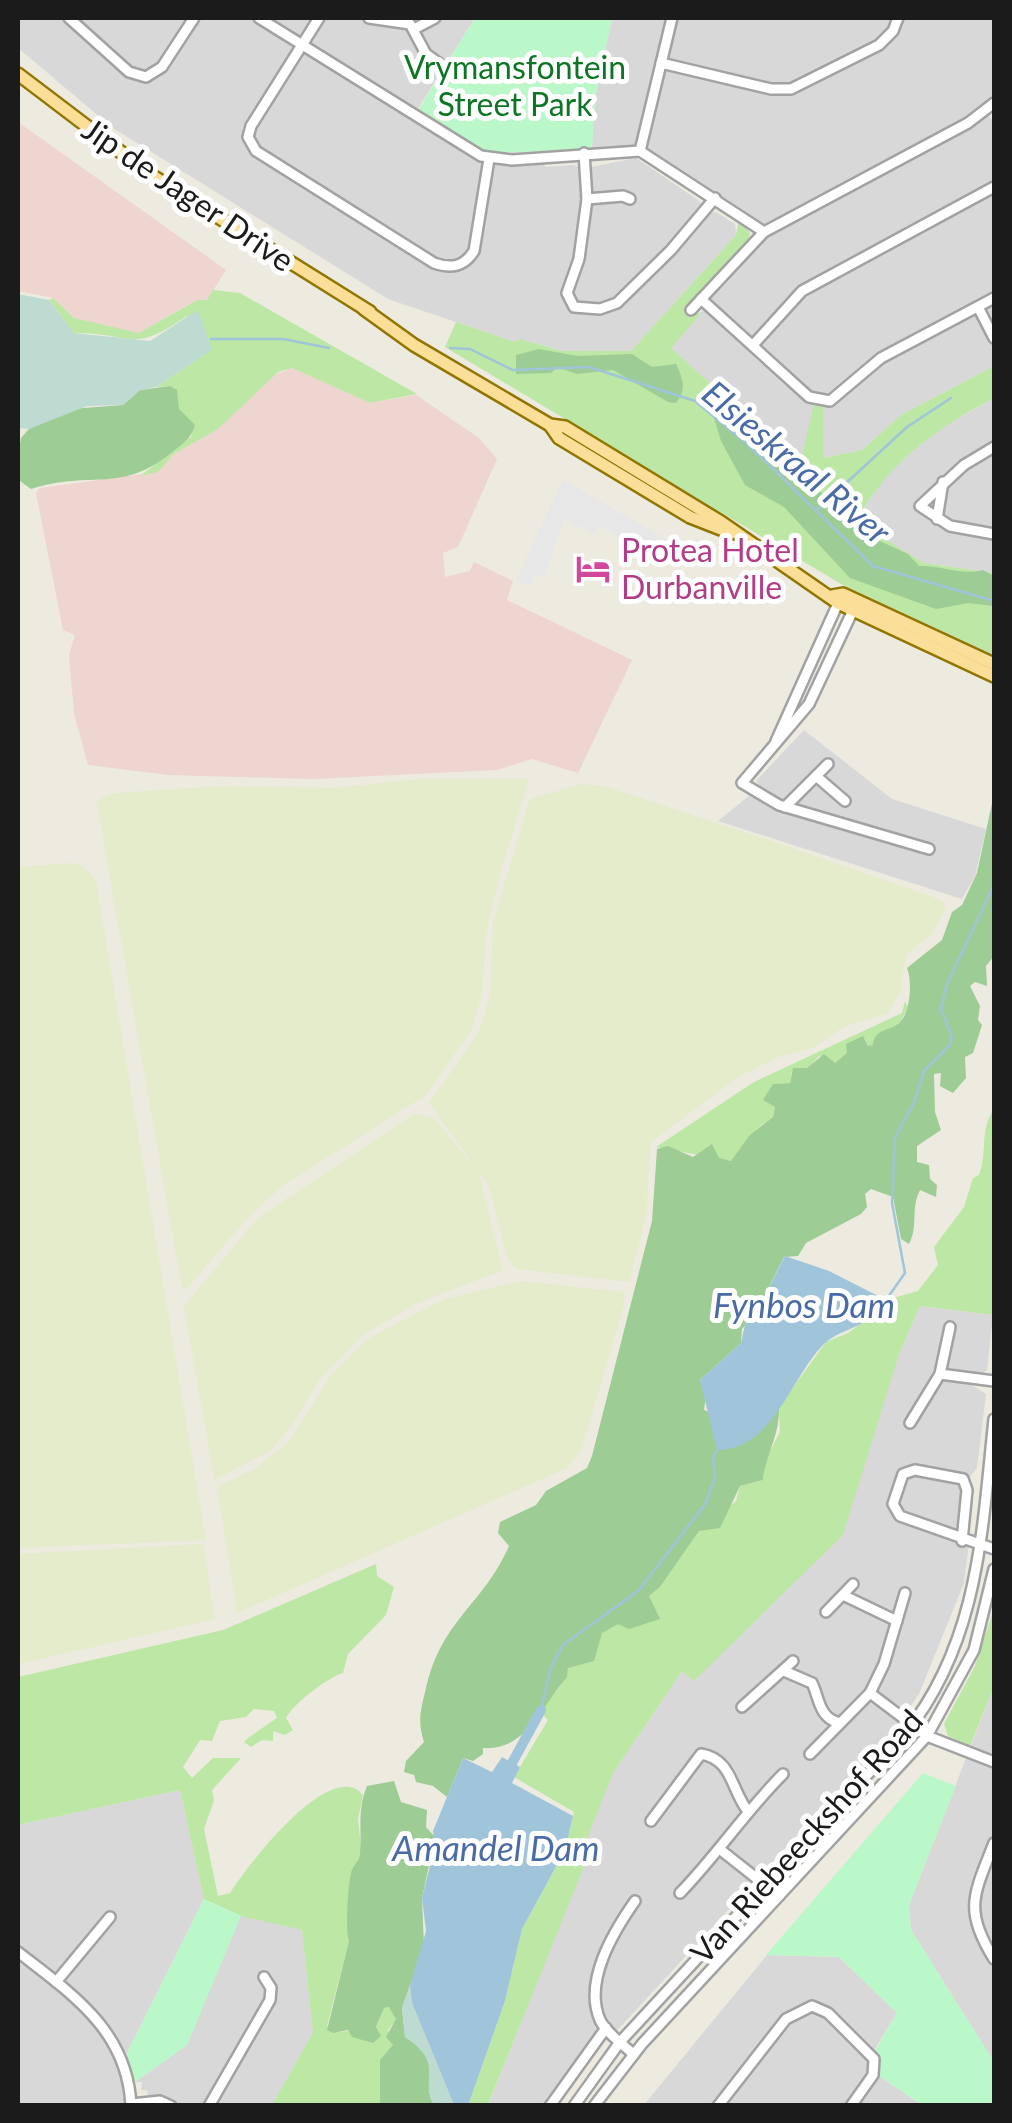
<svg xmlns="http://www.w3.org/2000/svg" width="1012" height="2123" font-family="Lato,sans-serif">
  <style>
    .residential { fill: #d9d8d8 }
    .commercial { fill: #eed5cf }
    .farmland { fill: #e4eccb }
    .grass { fill: #bce7a5 }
    .forest { fill: #9dcc95 }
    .wetland { fill: #bddbd1 }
    .park { fill: #bbf8c9 }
    .parking { fill: #e7e7e7 }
    .water { fill: #a0c5da }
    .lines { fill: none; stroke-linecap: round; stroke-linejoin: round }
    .stream { stroke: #a0c5da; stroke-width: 2.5 }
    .canal { stroke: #a0c5da; stroke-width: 10 }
    .minor-casing { stroke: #a2a2a2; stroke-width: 14 }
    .major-casing { stroke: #907601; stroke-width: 16 }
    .minor { stroke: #fff; stroke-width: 9 }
    .major { stroke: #fbde97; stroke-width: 11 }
    .labels { text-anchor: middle; stroke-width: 10; stroke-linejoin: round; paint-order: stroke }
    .park-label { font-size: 32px; fill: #0c7624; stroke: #fff }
    .street-label { font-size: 32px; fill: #1b1b1b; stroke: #fff }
    .hotel-label { font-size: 32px; fill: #b23c85; stroke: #fff; text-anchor: start }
    .water-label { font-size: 35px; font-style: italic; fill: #496ba8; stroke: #fff }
  </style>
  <rect width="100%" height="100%" fill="#edeae0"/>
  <g class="residential">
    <polygon points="18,18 475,18 414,115 473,152 544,158 545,167 574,165 581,169 636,158 698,200 709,213 716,212 735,224 736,235 631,351 562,351 520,339 515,342 388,299 113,128 18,48"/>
    <polygon points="612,18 994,18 994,102 985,111 994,123 994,366 901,415 862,450 822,458 823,404 815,402 801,465 670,347 707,306 701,300 763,233 646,154 591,153 595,98"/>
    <polygon points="994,398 994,573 924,563 855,523 883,478 911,453 938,430"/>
    <polygon points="804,730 892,799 986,829 975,876 962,899 718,821 760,787 756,781"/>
    <polygon points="920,1306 993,1315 987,1370 981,1374 969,1371 968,1383 986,1394 977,1468 966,1482 963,1541 969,1543 964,1583 919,1694 895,1729 613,2035 607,2030 551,2105 488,2106 588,1854 582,1850 613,1773 682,1671 695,1681 899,1354"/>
    <polygon points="994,1686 994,2062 911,1930 909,1905"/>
    <polygon points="180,1790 204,1899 123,2061 131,2105 18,2105 18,1825"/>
    <polygon points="241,1914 302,1930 313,2032 272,2105 156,2105 155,2096 148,2096 147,2090 141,2090 142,2082 135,2082 187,2045"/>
    <polygon points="767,1955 839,1957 897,2013 872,2054 875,2073 922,2105 643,2106"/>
  </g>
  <g class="commercial">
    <polygon points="18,122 226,270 207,300 196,300 139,333 129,332 74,318 53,298 18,291"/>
    <polygon points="292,368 370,403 416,395 479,438 497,459 458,547 443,553 445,577 470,571 474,562 513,581 507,600 632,660 578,773 532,759 497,770 313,779 168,775 88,765 74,713 69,655 75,635 63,630 36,493 40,488 157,472 174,454 218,429 267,378"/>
  </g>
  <g class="farmland">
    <polygon points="419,779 529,779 500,874 486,935 482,995 471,1031 426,1095 282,1186 248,1217 187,1289 182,1289 97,804 100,798 115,793 223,786 335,788"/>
    <polygon points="581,784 607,787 772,841 941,900 946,908 932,934 906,955 900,992 888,1013 845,1026 814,1047 778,1057 738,1077 651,1142 646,1216 629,1282 516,1269 507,1257 489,1186 429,1103 479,1032 490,995 493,922 530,799"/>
    <polygon points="73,863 83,866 96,880 206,1540 18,1548 18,867"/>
    <polygon points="414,1114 434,1118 478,1171 503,1270 415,1304 363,1335 319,1380 293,1424 270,1451 214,1480 184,1306 259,1217"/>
    <polygon points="521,1281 623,1292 624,1305 582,1448 567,1468 237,1613 217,1487 254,1469 289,1442 330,1376 369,1338 445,1299"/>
    <polygon points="203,1544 215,1619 18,1664 18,1554"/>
  </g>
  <g class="grass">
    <path d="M739 219 750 233 748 241 685 310 692 317 703 311 671 348 800 464 814 404 823 407V458L862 450 901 415 994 366V398C937 428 886 464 856 522L924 563 994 573V655L841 584 445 347 456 322 515 342 520 339 562 351H631L736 235Z"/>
    <path d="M213 290 240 293 417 394 370 403 292 368 278 372 218 429 174 454 158 472 140 476 191 437 194 425 178 409 169 386 156 387 206 354 187 316C130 355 135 333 74 333L49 300 53 298 74 318 139 333 197 300H207Z"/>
    <polygon points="905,1001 908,1007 901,1021 874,1045 868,1047 865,1039 834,1064 819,1056 807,1069 792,1071 790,1083 780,1083 773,1117 758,1128 731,1161 656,1147 754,1082 902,1013"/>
    <path d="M994 1109V1315L920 1306 899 1354 843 1535 694 1681 682 1671 613 1773 583 1849 589 1854 488 2105 468 2106 505 2001 522 1929 565 1850 574 1812 514 1777 548 1720 541 1713C548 1697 566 1685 568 1668L580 1661 602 1633 660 1587 699 1531 736 1501 740 1486 763 1480 766 1459 780 1432 779 1407 826 1342 848 1333 883 1308 886 1300 918 1291 938 1265 934 1247 964 1207 973 1178 979 1175C988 1152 979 1130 994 1109Z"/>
    <path d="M376 1564 377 1576 394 1587 386 1615 348 1654 343 1673C328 1677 292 1705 286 1718L293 1730 285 1735 273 1731V1741L262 1740 251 1747 244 1742 248 1738 277 1718 274 1711 254 1709 246 1717 220 1721 212 1741 200 1740 183 1767 192 1778 213 1758H241L212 1790 214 1800 204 1829 218 1896 230 1893C247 1866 331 1756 363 1795L358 1819 362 1858 354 1866 350 1881 349 1941 327 2026 340 2032 376 2028 384 2008 390 2007 397 2019 388 2030 393 2045 381 2068 380 2105H272L313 2032 302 1930 241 1916 204 1899 180 1790 18 1825V1677L223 1630Z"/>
    <polygon points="994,1608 994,1686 970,1746 948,1736 944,1724 975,1666"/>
  </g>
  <g class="forest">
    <path d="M539 349 577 356 632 354 652 367 676 364C683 378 687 390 676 403L668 402 613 370 577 374 557 367 551 373 516 374V355Z"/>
    <path d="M170 386 177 390 179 409 195 425C191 438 186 441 176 449 121 496 94 469 31 489L20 481 18 456 21 438 29 429 71 409 123 405 140 390Z"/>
    <path d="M721 399C745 425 787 450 801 482H809L871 537 908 554 919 566C941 565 962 576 983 570L994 576V606L968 603 936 609 850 578 784 507 745 485 721 441 709 402Z"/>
    <path d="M994 794V956L986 966 987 986 975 982 970 986 980 1006 978 1020 982 1025 973 1053 965 1057 966 1078 953 1093 940 1086 941 1073 934 1074 935 1112 941 1130 917 1146V1162L929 1165 930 1179 937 1185 936 1197 920 1190C910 1210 919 1225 909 1244L901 1239 893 1197 871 1189 865 1194 867 1207 861 1214 806 1243 798 1256 784 1257 756 1313 742 1329 741 1343 700 1380 706 1396 704 1410 758 1432 779 1407C780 1435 766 1454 763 1480L740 1486 720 1528 699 1531 660 1587 649 1596 660 1619 629 1629 618 1624 602 1633 594 1661 568 1668 567 1677C542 1705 527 1751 483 1748V1754L473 1761 463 1758 447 1797 433 1786 416 1782 414 1775 404 1772 406 1761 424 1742C417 1720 421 1710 426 1688 442 1619 483 1605 509 1546L498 1533 500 1522 536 1505 546 1491 587 1468 592 1456 652 1221 657 1149 668 1146 693 1157 712 1144 719 1158 731 1161 750 1135 773 1117 775 1107 763 1100 773 1084 790 1083 793 1068H807L824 1054 835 1063 847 1053 846 1044 863 1036 868 1046 873 1045C875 1026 891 1033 901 1021 911 1010 912 979 907 968L942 940 952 912 962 905 977 873Z"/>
    <path d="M394 1781 401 1802 427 1810 426 1827 435 1837 422 1898 424 1946 402 2008 405 2037C447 2062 419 2080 434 2105H380V2060L393 2045 386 2037 396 2019 389 2007 384 2008 376 2027 381 2036 373 2043 352 2037 348 2030 333 2033 327 2030 349 1941C345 1930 348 1886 351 1873 353 1864 360 1861 360 1854 362 1830 357 1810 367 1786Z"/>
  </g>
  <g class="wetland">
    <polygon points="18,294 49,300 74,333 150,341 198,310 212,350 156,387 140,390 123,405 87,406 29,429 18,428"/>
    <path d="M410 1985 412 2003 454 2105 433 2104C420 2073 445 2065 405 2037L402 2008Z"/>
  </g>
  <g class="park">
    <polygon points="475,18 612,18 595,98 592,148 488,154 417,112"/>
    <polygon points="923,1773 956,1786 909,1905 911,1930 994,2062 994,2105 922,2105 878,2075 875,2051 897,2013 839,1957 766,1955"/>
    <polygon points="204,1899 241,1916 187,2045 135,2082 126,2055"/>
  </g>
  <polygon class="parking" points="563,480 680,547 676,560 642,543 638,548 599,525 594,534 564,519 544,577 535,574 529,587 516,581"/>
  <g class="water">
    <path d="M785 1256 829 1271 886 1300C876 1326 842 1327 824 1344 791 1377 772 1451 717 1450L700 1380 741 1343 746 1320 756 1313Z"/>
    <polygon points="502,1757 520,1767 512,1783 573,1816 565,1850 522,1929 505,2001 469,2103 454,2105 412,2003 410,1985 426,1931 422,1898 435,1845 433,1831 463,1758 492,1772"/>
  </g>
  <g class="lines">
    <g class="stream">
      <polyline points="211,339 283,339 329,348"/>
      <polyline points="450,348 470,349 513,370 589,367 695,401 746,443 873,566 994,601"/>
      <polyline points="818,509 907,427 951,398"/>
      <polyline points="886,1300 905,1273 892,1203 895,1137 914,1103 924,1071 950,1045 952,1037 941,1009 947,984 994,885"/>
      <polyline points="541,1710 550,1670 563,1645 639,1590 706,1503 715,1477 713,1457 717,1450"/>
    </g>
    <polyline class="canal" points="512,1763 541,1710"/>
    <g class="minor-casing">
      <g id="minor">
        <polyline points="69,18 129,72 146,77 162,67 194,18"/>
        <polyline points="259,18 481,156 512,160 640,151 764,232"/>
        <path d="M319 18 251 126 248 137 256 151 434 263C451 269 464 267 474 251L489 159"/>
        <polyline points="369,18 410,24 426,54 440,64"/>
        <polyline points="414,29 435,18"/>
        <polyline points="661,63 771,89 791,89 879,45 893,31 898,18"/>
        <polyline points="640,151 672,18"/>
        <polyline points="584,153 587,199 579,259 567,293 574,307 600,309 617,303 671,250 715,198"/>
        <polyline points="587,199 623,196 630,199"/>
        <polyline points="701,299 809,397 830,401 881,358 994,298"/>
        <polyline points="978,307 994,338"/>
        <polyline points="691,310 764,232 968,123 994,103"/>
        <polyline points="753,345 802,291 994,187"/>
        <polyline points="994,447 964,465 920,506 950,526 994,534"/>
        <polyline points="937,519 943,482"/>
        <polyline points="855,606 809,704 742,783 779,805 929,849"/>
        <polyline points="776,741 839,601"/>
        <polyline points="816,776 845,801"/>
        <polyline points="785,807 828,764"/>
        <polyline points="950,1327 940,1374 994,1381"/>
        <polyline points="910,1423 940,1374"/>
        <polyline points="962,1541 967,1490 963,1479 915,1470 903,1474 893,1504 900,1516 994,1549"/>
        <polyline points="905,1593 884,1664 870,1693 927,1736 994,1762"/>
        <polyline points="845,1596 897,1621"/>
        <polyline points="826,1612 853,1584"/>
        <path d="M784 1671 812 1683C819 1697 819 1717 837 1722"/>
        <polyline points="742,1707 793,1661"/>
        <polyline points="810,1754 870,1693"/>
        <path d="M651 1821 701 1754C732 1759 731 1789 747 1810"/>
        <path d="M994 1843C974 1894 963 1910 994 1959"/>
        <polyline points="722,1851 779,1896"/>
        <path d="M680 1893C717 1855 745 1812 783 1774"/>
        <path d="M18 1952C72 1994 128 2031 131 2106"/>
        <polyline points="56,1982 110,1917"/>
        <path d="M633 2054C623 2044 606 2033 600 2020 583 1981 614 1931 635 1901"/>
        <polyline points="132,2104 160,2101 171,2106"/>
        <polyline points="209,2106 270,2000 271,1988 264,1977"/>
        <polyline points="550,2106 606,2028"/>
        <path d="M574 2106 620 2042 905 1734C979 1642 982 1531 994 1419"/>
        <polyline points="594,2106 642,2044 927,1736 974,1650 994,1569"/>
        <polyline points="718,2106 786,2019 812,2006 828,2013 874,2059 873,2075 851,2106"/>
      </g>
    </g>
    <g class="major-casing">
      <g id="major">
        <polyline points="18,74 151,175 370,312"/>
        <polyline points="364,309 414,345 550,425 565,427 721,522 838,603 994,676"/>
        <polyline points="550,425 559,438 690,517 731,533"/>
        <polyline points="832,596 843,594 994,664"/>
      </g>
    </g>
    <use href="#minor" class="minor"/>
    <use href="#major" class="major"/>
  </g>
  <defs>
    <g id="hotel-bare" transform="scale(2.7)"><path d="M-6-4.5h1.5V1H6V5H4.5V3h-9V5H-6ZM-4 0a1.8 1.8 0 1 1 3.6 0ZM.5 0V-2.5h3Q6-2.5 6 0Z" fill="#d1479c" stroke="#fff" stroke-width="2.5" paint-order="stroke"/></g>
  </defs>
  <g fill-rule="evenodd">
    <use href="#hotel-bare" x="593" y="569"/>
  </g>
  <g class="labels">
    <g class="park-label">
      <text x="515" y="79">Vrymansfontein<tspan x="515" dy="37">Street Park</tspan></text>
    </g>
    <g class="street-label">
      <text transform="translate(188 195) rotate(34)" y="11">Jip de Jager Drive</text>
      <text transform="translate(807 1837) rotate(-48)" y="11">Van Riebeeckshof Road</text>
    </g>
    <g class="hotel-label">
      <text x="621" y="562">Protea Hotel<tspan x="621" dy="37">Durbanville</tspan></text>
    </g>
    <g class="water-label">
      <text transform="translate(796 463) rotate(40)" y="12">Elsieskraal River</text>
      <text x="804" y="1318">Fynbos Dam</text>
      <text x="496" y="1861">Amandel Dam</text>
    </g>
  </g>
  <rect width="1012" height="2123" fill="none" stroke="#1b1b1b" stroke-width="40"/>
</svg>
